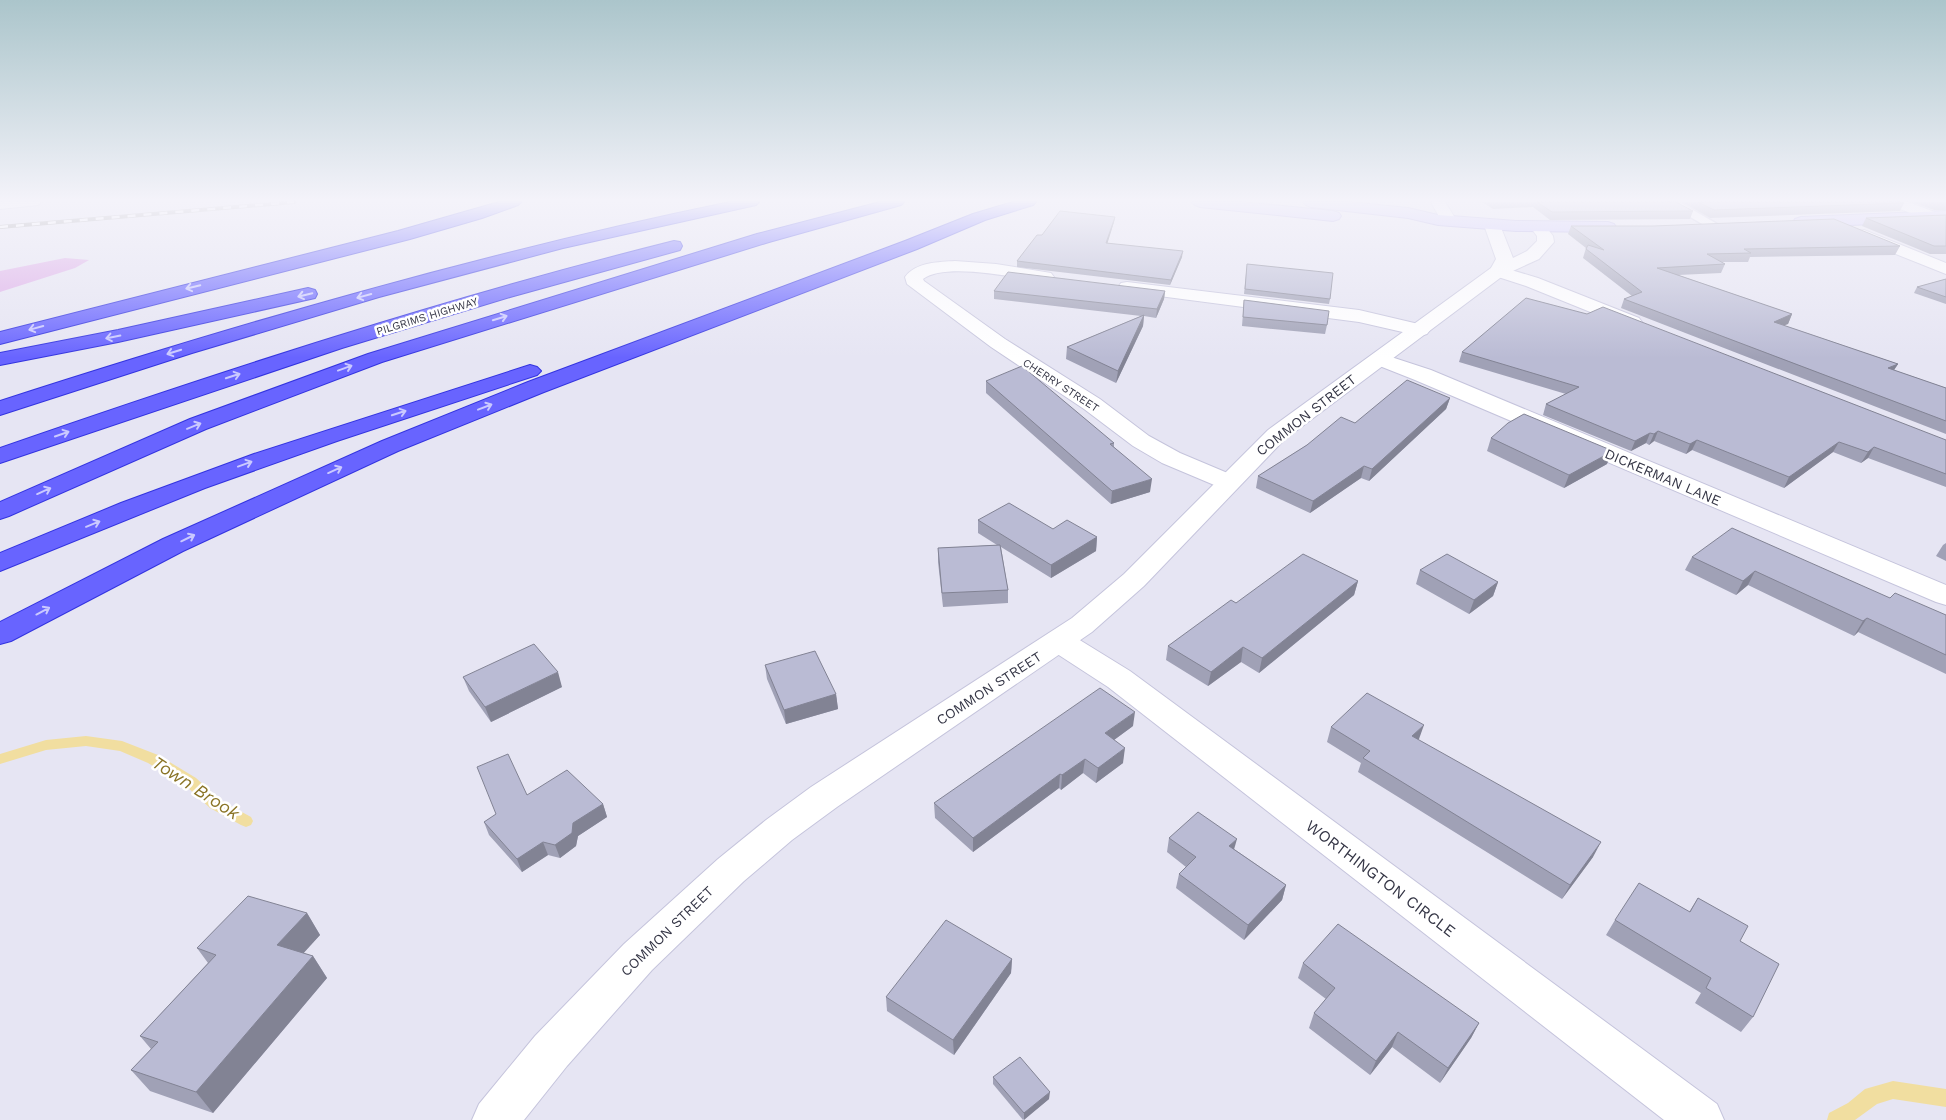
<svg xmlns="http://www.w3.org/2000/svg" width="1946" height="1120" font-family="'Work Sans',sans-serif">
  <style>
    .green { fill: #ddade8 }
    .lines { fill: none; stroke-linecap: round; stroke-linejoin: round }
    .stream { fill: #f1dea0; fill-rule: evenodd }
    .service-casing { stroke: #c5c4dc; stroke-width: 3 }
    .minor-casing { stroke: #c5c4dc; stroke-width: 2 }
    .tertiary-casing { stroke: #c5c4dc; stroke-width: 2 }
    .secondary-casing { stroke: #a39ce0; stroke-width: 2 }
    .motorway-casing { stroke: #3334df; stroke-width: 2 }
    .service { fill: #fff; fill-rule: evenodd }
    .minor { fill: #fff; fill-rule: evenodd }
    .tertiary { fill: #fff; fill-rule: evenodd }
    .secondary { fill: #cac3ff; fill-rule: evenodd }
    .motorway { fill: #6864ff; fill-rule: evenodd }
    .rail-casing { stroke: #959595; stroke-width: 4 }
    .rail { stroke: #fff; stroke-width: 2.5; stroke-dasharray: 8; stroke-linecap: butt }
    .wall { fill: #a0a1b6 }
    .shaded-wall { fill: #828394 }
    .building { fill: #babbd4; stroke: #828394 }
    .oneway { stroke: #cac9ff }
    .labels { text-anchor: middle; stroke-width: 5; stroke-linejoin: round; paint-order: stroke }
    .far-street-label { font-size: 11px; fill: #343545; stroke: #fff }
    .street-label { font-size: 14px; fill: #343545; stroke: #fff }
    .near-street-label { font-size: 16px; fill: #343545; stroke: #fff }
    .near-water-label { font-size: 18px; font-style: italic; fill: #8a7426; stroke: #fff }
  </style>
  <rect width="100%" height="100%" fill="#e6e5f3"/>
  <polygon class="green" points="65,258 89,260 75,268 0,292 0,271"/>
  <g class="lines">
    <g class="stream">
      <polygon points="86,736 122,741 158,755 196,778 220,800 251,817 253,821 251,825 246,827 241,825 210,808 186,786 148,763 120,751 86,746 46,750 0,764 0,754 46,740"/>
      <polygon points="1893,1081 1946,1089 1946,1107 1893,1099 1877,1104 1855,1120 1827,1120 1829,1113 1848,1103 1865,1089"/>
    </g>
    <g class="service-casing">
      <polygon id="service" points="1665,202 1679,202 1719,225 1713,229 1709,228"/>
    </g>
    <g class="minor-casing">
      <g id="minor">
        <polygon points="0,202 41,202 38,205 0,209"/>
        <polygon points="1431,202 1445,202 1457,221 1455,224 1443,224"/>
        <polygon points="1887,202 1908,202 1940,214 1942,217 1940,220 1928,220 1890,205"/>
        <polygon points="1864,230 1946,263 1946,274 1858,239 1856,235 1858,231"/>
        <path d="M955 261 996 264 1051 273 1054 277 1051 281 1045 282C1017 278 946 262 923 279L924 281 1005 339 1100 399 1149 436 1180 453 1237 477 1240 482 1237 487 1228 489 1219 487 1162 463 1133 446 1084 409 991 347 907 284 905 277C916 262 939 262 955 261Z"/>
        <polygon points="1498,266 1538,278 1639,318 1642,322 1639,326 1632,328 1625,326 1526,286 1492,275 1489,271 1492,267"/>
        <polygon points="1127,282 1359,310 1427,326 1430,330 1427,334 1420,336 1359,322 1121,291 1118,287 1121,283"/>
        <polygon points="1379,353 1431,370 1946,585 1946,605 1936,602 1415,380 1372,363 1369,359 1372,355"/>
        <polygon points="1059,631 1070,634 1130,671 1717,1104 1724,1120 1664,1120 1108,687 1048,648 1044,641 1048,634"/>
      </g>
    </g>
    <g class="tertiary-casing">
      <polygon id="tertiary" points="1492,220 1498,222 1500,225 1513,258 1527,251 1537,241 1537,236 1530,227 1532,224 1544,224 1553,236 1554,242 1539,259 1504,275 1284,440 1144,586 1092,632 837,807 792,840 744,881 652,970 567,1066 524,1120 472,1120 479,1104 535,1036 624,944 718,859 766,820 811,787 1072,618 1124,574 1268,430 1491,268 1496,259 1484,225 1486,222"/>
    </g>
    <g class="secondary-casing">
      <g id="secondary">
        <polygon points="1192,202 1241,202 1333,211 1339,213 1341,216 1339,219 1333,221 1200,207 1195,205"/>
        <polygon points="1303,202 1349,202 1408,208 1438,215 1516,221 1608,222 1614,224 1616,227 1614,230 1608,232 1516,231 1438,225 1408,218 1311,207 1306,205"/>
        <polygon points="1946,211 1946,221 1801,227 1795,225 1793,222 1795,219 1801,217"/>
      </g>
    </g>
    <g class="motorway-casing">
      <g id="motorway">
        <polygon points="499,202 521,202 518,205 482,218 410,239 0,344 0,332 398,231"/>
        <path d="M730 202H759L756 205 563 248 379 297 192 353 0 415V401C241 323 483 253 730 202Z"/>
        <polygon points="880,202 904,202 901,205 769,242 382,362 206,429 9,516 0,519 0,502 190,419 368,354 757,234"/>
        <polygon points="1013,202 1036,202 1033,205 985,220 917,249 544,392 398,451 183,551 11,641 0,644 0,622 163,539 382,441 528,382 905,241 973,214"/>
        <path d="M674 241 680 242 682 246 680 250 510 297 342 348 0 463V448C222 371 446 298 674 241Z"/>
        <polygon points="308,288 315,290 317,294 315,298 118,342 0,365 0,353 118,330"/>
        <polygon points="530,365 537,367 541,371 537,375 337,441 205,488 0,571 0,553 121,503 254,454"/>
      </g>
    </g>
    <use href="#service" class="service"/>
    <use href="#minor" class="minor"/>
    <use href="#tertiary" class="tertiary"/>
    <use href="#secondary" class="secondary"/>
    <use href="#motorway" class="motorway"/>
    <g class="rail-casing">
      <polyline id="rail" points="0,227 294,202"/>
    </g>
    <use href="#rail" class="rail"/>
  </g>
  <g class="wall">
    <polygon points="1482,202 1676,202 1693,211 1690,219 1550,220 1533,207 1493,209"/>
    <polygon points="1682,202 1899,202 1904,203 1900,211 1710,218"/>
    <polygon points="1912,202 1946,202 1946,210 1934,210"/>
    <polygon points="1946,215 1946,254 1930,254 1862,226 1866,218"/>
    <polygon points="1115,217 1114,222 1107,243 1182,257 1170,285 1017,267 1017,261 1042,235"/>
    <polygon points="1571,226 1900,246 1895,255 1750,257 1748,262 1722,262 1725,264 1721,273 1678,275 1792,314 1788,324 1783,325 1898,364 1894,370 1946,388 1946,434 1621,308 1624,299 1632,296 1583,258 1586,248 1568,234"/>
    <polygon points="1247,264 1330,299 1329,304 1244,294"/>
    <polygon points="1946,279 1946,304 1914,293 1917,287"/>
    <polygon points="994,291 1165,291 1164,299 1156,318 1144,316 1143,326 1116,383 1066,359 1067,347 1141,316 994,299"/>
    <polygon points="1244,300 1327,325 1325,334 1242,326"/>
    <polygon points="1462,352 1946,440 1946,487 1868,458 1861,463 1833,452 1784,488 1692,450 1686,454 1654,441 1649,445 1646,443 1631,451 1543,415 1546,404 1566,394 1459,362"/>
    <polygon points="986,381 1114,443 1114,447 1150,492 1111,504 986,393"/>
    <polygon points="1450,398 1446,409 1369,481 1361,478 1310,513 1256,488 1258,476 1307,445 1355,423"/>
    <polygon points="1491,438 1607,464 1564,488 1487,451"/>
    <polygon points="978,520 1053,529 1097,537 1096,551 1051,578 1001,547 1008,590 1008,603 943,607 938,562 938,548 997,545 978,533"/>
    <polygon points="1946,543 1946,561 1936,556 1943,545"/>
    <polygon points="1692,557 1890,598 1946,615 1946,674 1858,632 1854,636 1748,585 1736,595 1685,570"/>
    <polygon points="1420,570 1498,582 1493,596 1469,614 1416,584"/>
    <polygon points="1358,581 1354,595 1259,673 1241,662 1208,686 1166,660 1168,646 1236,603"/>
    <polygon points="765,665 836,694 838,709 786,724 767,679"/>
    <polygon points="463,677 562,687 491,722 469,691"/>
    <polygon points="1133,726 1114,740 1123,763 1096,783 1083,773 1061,790 1059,788 973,852 935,818 934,803"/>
    <polygon points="1331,727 1418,740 1593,857 1562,899 1358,772 1361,763 1327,742"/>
    <polygon points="527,795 603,804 607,817 578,836 576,846 560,858 548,855 522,872 489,835 484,822"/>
    <polygon points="1169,838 1234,849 1286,885 1282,900 1244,940 1176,888 1179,874 1186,867 1167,852"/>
    <polygon points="1698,898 1740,941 1753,1017 1741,1032 1695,1003 1701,993 1606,935 1615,920 1689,912"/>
    <polygon points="307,913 320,935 303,953 313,956 327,978 213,1113 150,1091 131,1070 151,1049 140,1036 208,963 197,948"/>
    <polygon points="1012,959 1011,973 954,1055 887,1011 886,997"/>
    <polygon points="1303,963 1479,1023 1471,1038 1440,1083 1392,1047 1370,1075 1309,1028 1314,1013 1326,999 1298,978"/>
    <polygon points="993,1077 1049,1099 1023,1120 993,1084"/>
  </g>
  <g class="shaded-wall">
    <polygon points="1115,217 1114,222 1106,248 1106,243"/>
    <polygon points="1183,251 1182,257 1170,285 1171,280"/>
    <polygon points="1165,291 1164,299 1156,318 1157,309"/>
    <polygon points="1792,314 1788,324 1769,331 1774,322"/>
    <polygon points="1144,315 1143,326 1116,383 1118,371"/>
    <polygon points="1898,364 1892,373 1888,368"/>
    <polygon points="1450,398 1446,409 1369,481 1372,469"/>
    <polygon points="1658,431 1654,441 1649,445 1654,434"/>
    <polygon points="1650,433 1646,443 1631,451 1635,441"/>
    <polygon points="1697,440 1692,450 1686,454 1690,444"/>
    <polygon points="1839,442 1833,452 1784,488 1789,477"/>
    <polygon points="1874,447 1868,458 1861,463 1868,452"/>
    <polygon points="1613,451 1607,464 1564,488 1569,475"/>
    <polygon points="1364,466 1361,478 1310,513 1313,501"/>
    <polygon points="1152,479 1150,492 1111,504 1112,491"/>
    <polygon points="1097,537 1096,551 1051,578 1051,565"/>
    <polygon points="1755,571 1748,585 1736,595 1743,581"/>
    <polygon points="1358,581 1354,595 1259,673 1262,658"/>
    <polygon points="1498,582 1493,596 1469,614 1474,600"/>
    <polygon points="1867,618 1858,632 1854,636 1863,621"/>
    <polygon points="1243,647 1241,662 1208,686 1211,672"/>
    <polygon points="558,672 562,687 491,722 485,707"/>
    <polygon points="836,694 838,709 786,724 784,710"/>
    <polygon points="1135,712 1133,726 1103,748 1105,733"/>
    <polygon points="1424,725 1419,739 1407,751 1412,736"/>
    <polygon points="1125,748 1123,763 1096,783 1098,768"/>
    <polygon points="1085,759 1083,773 1061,790 1062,775"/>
    <polygon points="1060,774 1059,788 973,852 973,838"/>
    <polygon points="603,804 607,817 578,836 576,846 560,858 555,845 573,823"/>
    <polygon points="1237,839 1233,853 1229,846"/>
    <polygon points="543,842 548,855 522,872 517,859"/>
    <polygon points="1601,842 1593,857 1562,899 1570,885"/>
    <polygon points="1286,885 1282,900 1244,940 1248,925"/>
    <polygon points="307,913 320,935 291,967 277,945"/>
    <polygon points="313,956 327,978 213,1113 196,1092"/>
    <polygon points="1012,959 1011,973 954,1055 953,1040"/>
    <polygon points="1479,1023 1471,1038 1440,1083 1448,1068"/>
    <polygon points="1398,1032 1392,1047 1370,1075 1376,1061"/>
    <polygon points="1050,1092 1049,1099 1024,1120 1024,1113"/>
  </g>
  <g class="building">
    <polygon points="1537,202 1676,202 1693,211 1552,212"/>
    <polygon points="1698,202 1899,202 1904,203 1714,210"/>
    <polygon points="1060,211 1115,217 1106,243 1183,251 1171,280 1017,261 1037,235 1042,235"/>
    <polygon points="1946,215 1946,246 1934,246 1866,218"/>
    <polygon points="1834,219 1900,246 1744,249 1751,253 1707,254 1725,264 1657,268 1792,314 1774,322 1898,364 1888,368 1946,388 1946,421 1624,299 1642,292 1586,249 1588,245 1604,250 1571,226 1653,226"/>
    <polygon points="1247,264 1333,273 1330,299 1245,289"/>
    <polygon points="1008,272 1165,291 1157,309 994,291"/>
    <polygon points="1946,279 1946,297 1917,287"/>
    <polygon points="1526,298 1587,314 1603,307 1946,440 1946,474 1874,447 1868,452 1839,442 1789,477 1697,440 1690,444 1658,431 1654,434 1650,433 1635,441 1546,404 1579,387 1462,352"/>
    <polygon points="1244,300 1329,311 1327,325 1243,317"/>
    <polygon points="1144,315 1118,371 1067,347"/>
    <polygon points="1022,366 1114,443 1110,444 1152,479 1112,491 986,381"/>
    <polygon points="1407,380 1450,398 1372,469 1364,466 1313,501 1258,476 1307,445 1341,417 1355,423"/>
    <polygon points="1524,414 1613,451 1569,475 1491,438 1508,423"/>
    <polygon points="1009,503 1053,529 1067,520 1097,537 1051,565 978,520"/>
    <polygon points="1732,528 1890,598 1895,593 1946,615 1946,655 1867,618 1863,621 1755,571 1743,581 1692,557"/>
    <polygon points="1000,545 1008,590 942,593 938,548"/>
    <polygon points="1303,554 1358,581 1262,658 1243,647 1211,672 1168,646 1231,600 1236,603"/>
    <polygon points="1447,554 1498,582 1474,600 1420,570"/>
    <polygon points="534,644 558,672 485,707 463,677"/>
    <polygon points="815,651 836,694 784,710 765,665"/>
    <polygon points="1100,688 1135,712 1105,733 1125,748 1098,768 1085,759 1062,775 1060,774 973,838 934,803"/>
    <polygon points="1367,693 1424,725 1412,736 1601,842 1570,885 1363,758 1370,751 1331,727"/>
    <polygon points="508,754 527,795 567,770 603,804 573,823 572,833 555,845 543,842 517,859 484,822 496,814 477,767"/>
    <polygon points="1198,812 1237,839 1229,846 1286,885 1248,925 1179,874 1196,857 1169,838"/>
    <polygon points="1639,883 1690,912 1698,898 1748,926 1740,941 1779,964 1753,1017 1706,988 1711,978 1615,920"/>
    <polygon points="248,896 307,913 277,945 313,956 196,1092 131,1070 158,1042 140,1036 216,955 197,948"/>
    <polygon points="946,920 1012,959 953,1040 886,997"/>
    <polygon points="1338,924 1479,1023 1448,1068 1398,1032 1376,1061 1314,1013 1335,988 1303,963"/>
    <polygon points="1020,1057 1050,1092 1024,1113 993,1077"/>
  </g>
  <defs><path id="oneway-shaft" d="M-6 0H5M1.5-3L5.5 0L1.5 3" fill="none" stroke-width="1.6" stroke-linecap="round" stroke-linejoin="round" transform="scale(1.25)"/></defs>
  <g class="oneway">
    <use href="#oneway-shaft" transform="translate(193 287) rotate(166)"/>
    <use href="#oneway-shaft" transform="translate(305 295) rotate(167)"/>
    <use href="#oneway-shaft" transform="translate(364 296) rotate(165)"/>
    <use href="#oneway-shaft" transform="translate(500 318) rotate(-17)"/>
    <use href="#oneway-shaft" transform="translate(36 328) rotate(165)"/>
    <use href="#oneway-shaft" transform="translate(113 337) rotate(169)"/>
    <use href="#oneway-shaft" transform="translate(174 352) rotate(163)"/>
    <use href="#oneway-shaft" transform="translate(345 368) rotate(-20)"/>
    <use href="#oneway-shaft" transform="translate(233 376) rotate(-18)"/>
    <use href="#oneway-shaft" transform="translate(485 407) rotate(-21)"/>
    <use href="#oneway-shaft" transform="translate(399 413) rotate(-18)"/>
    <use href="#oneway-shaft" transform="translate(194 426) rotate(-22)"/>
    <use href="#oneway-shaft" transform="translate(62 434) rotate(-19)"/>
    <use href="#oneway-shaft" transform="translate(245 464) rotate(-20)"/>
    <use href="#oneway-shaft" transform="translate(335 470) rotate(-24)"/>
    <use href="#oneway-shaft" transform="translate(44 491) rotate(-24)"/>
    <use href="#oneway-shaft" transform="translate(93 524) rotate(-22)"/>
    <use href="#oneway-shaft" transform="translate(188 538) rotate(-26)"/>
    <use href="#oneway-shaft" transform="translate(43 611) rotate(-28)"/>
  </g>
  <linearGradient id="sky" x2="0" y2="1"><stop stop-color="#abc5cb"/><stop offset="0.56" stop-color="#f4f3fa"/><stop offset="1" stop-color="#f4f3fa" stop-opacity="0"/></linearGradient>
  <rect width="1946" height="358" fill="url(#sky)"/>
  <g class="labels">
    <g class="far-street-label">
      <text transform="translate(427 316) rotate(-17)" y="4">PILGRIMS HIGHWAY</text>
      <text transform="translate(1061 385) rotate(33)" y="4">CHERRY STREET</text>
    </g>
    <g class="street-label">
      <text transform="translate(1306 415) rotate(-38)" y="5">COMMON STREET</text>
      <text transform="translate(1663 477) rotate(23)" y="5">DICKERMAN LANE</text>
      <text transform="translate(989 688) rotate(-33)" y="5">COMMON STREET</text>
      <text transform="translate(667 931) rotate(-44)" y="5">COMMON STREET</text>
    </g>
    <g class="near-street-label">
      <text transform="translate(1381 878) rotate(37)" y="6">WORTHINGTON CIRCLE</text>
    </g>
    <g class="near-water-label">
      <text transform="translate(196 788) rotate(33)" y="6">Town Brook</text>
    </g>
  </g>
</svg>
